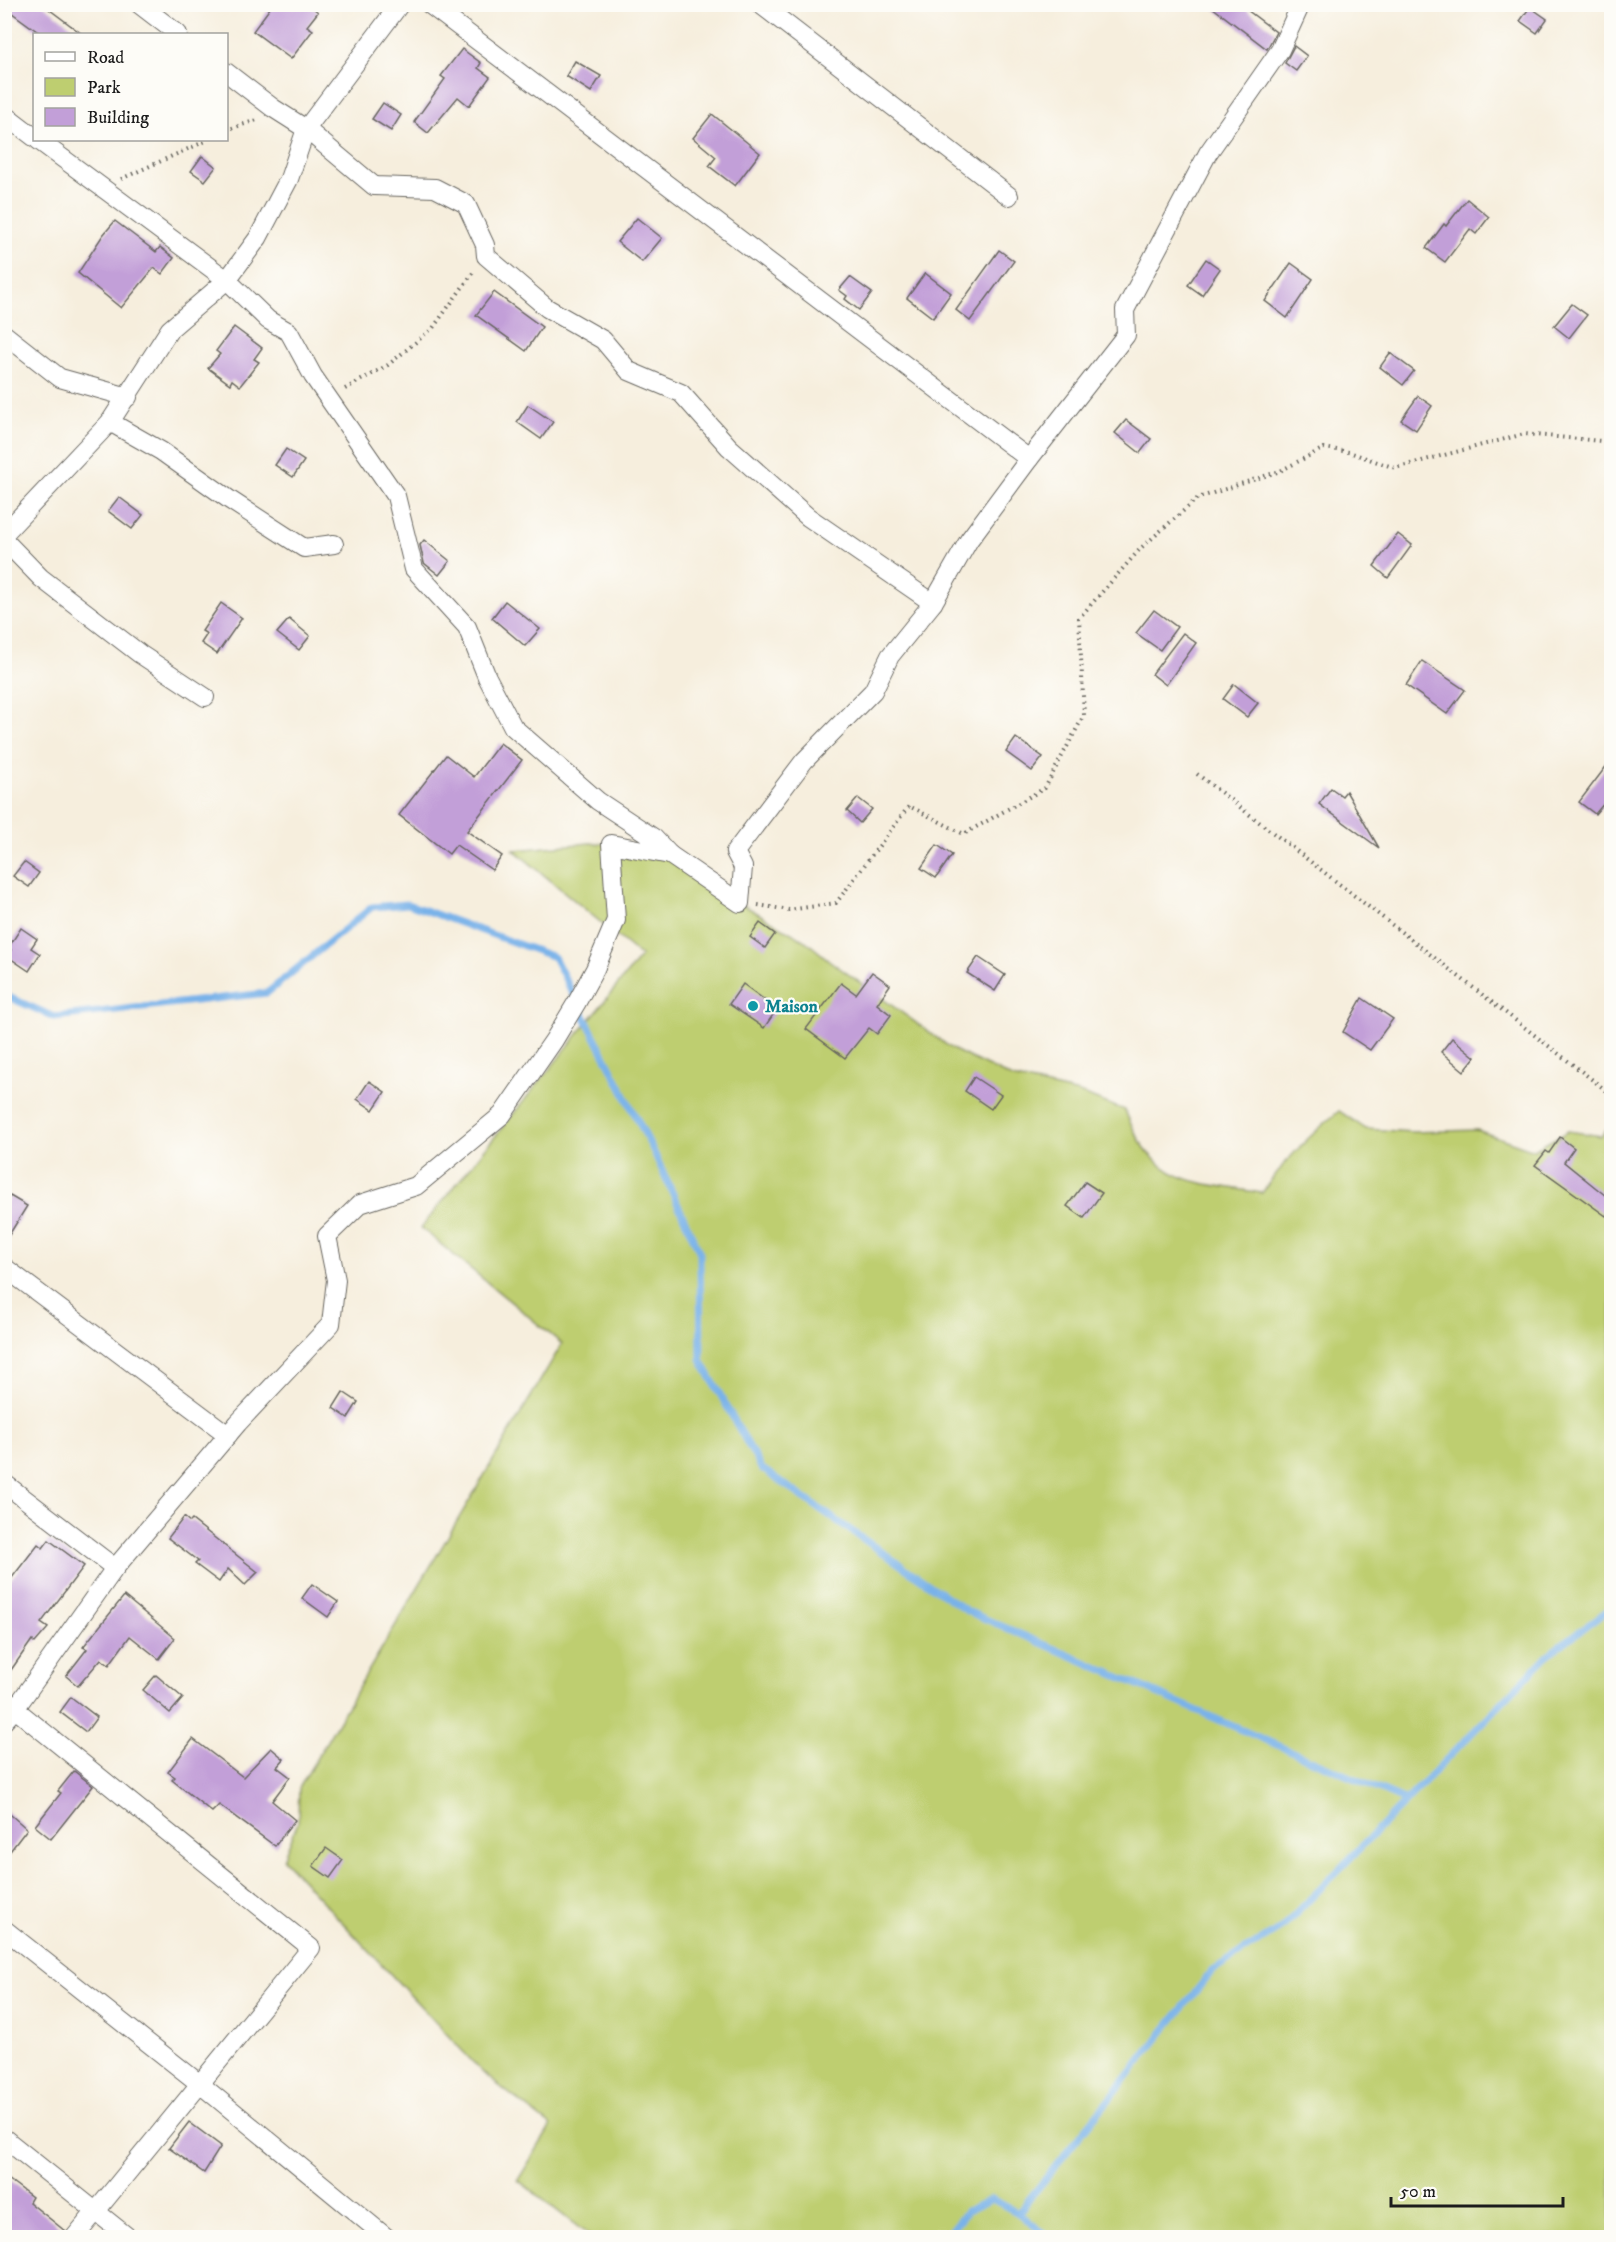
<svg xmlns="http://www.w3.org/2000/svg" width="1616" height="2242" font-family="'IM FELL DW Pica',serif">
  <style>
    .green { fill: #bece70; stroke: #6d7546; stroke-width: 1.5 }
    .lines { fill: none; stroke-linecap: round; stroke-linejoin: round }
    .stream { stroke: #79b2e9; stroke-width: 7 }
    .building { fill: #c29fd8 }
    .street-casing { stroke: #686660; stroke-width: 20 }
    .path { stroke: #686660; stroke-width: 4; stroke-dasharray: 1.5 4.5; stroke-linecap: butt }
    .street { stroke: #fff; stroke-width: 18 }
    .culture-dot { fill: #0f9aa8; stroke: #fdfcf7; stroke-width: 2 }
    .labels { text-anchor: middle; stroke-width: 4.5; stroke-linejoin: round; paint-order: stroke }
    .culture-label { font-size: 18px; font-weight: bold; fill: #0d838f; stroke: #fdfcf7; text-anchor: start }
  </style>
  <rect width="100%" height="100%" fill="#fdfcf7"/>
  <filter id="ink" filterUnits="userSpaceOnUse"><feTurbulence type="fractalNoise" baseFrequency=".0167" numOctaves="2"/><feDisplacementMap in="SourceGraphic" scale="12" xChannelSelector="R" yChannelSelector="G"/><feConvolveMatrix kernelMatrix="1 2 1 2 8 2 1 2 1" color-interpolation-filters="sRGB"/></filter>
  <filter id="wash" filterUnits="userSpaceOnUse"><feTurbulence type="fractalNoise" baseFrequency=".008" numOctaves="4" result="noise"/><feDisplacementMap in="SourceGraphic" scale="24" xChannelSelector="R" yChannelSelector="G"/><feGaussianBlur stdDeviation="1.35" result="paint"/><feColorMatrix in="noise" values="0 0 0 0 0 0 0 0 0 0 0 0 0 0 0 0 0 1.4 0 .05"/><feComposite in="paint" operator="in"/></filter>
  <g filter="url(#wash)">
    <rect width="100%" height="100%" fill="#f6eedd"/>
    <path class="green" d="M590 843 611 844 670 855 740 903 807 942 830 961 954 1050 1012 1078 1079 1093 1125 1110C1154 1186 1192 1181 1262 1193 1283 1162 1310 1135 1339 1111L1366 1129 1413 1132 1477 1130 1534 1150 1568 1131 1601 1136 1611 1124V2237H591L518 2180 551 2126 484 2074 283 1859 298 1822 299 1788 562 1344 421 1228 641 956 514 850Z"/>
    <g class="lines">
      <g class="stream">
        <polyline points="4,995 54,1017 267,993 372,907 408,904 554,957 652,1148 700,1253 701,1360 761,1468 967,1611 1406,1801"/>
        <polyline points="945,2238 967,2211 992,2199 1018,2213"/>
        <polyline points="1050,2238 1018,2213 1213,1970 1284,1926 1549,1654 1612,1607"/>
      </g>
    </g>
    <g id="blocks">
      <g class="building">
        <polygon points="4,4 42,4 82,34 41,34 4,7"/>
        <polygon points="273,4 308,4 318,12 307,26 313,30 291,59 253,31"/>
        <polygon points="1208,4 1239,4 1276,32 1267,49"/>
        <polygon points="1530,7 1547,19 1537,33 1520,21"/>
        <polygon points="1294,46 1307,56 1296,71 1285,63"/>
        <polygon points="462,49 481,63 478,68 490,77 469,106 458,97 428,133 414,122 445,79 441,76"/>
        <polygon points="575,61 601,76 591,92 566,76"/>
        <polygon points="383,103 401,115 391,131 372,119"/>
        <polygon points="712,114 760,153 735,186 709,166 716,157 693,138"/>
        <polygon points="202,156 216,167 205,181 191,171"/>
        <polygon points="1467,199 1489,217 1476,234 1470,229 1445,262 1426,248 1444,224 1446,226"/>
        <polygon points="637,218 662,238 642,262 617,242"/>
        <polygon points="115,221 156,252 160,247 174,258 162,274 154,268 121,308 78,273 103,235"/>
        <polygon points="999,250 1014,261 970,321 956,310"/>
        <polygon points="1206,259 1220,269 1202,295 1188,285"/>
        <polygon points="1291,263 1313,279 1287,318 1265,301"/>
        <polygon points="925,273 951,293 933,318 907,298"/>
        <polygon points="850,277 872,293 859,310 845,299 847,296 839,290"/>
        <polygon points="494,292 542,327 526,351 476,315"/>
        <polygon points="1572,304 1587,315 1569,338 1554,326"/>
        <polygon points="234,327 262,348 254,359 259,362 240,386 232,380 230,384 208,368 220,354 216,351"/>
        <polygon points="1390,353 1414,371 1403,385 1380,367"/>
        <polygon points="1418,396 1432,406 1416,430 1401,420"/>
        <polygon points="528,405 553,422 541,439 517,422"/>
        <polygon points="1126,420 1151,439 1140,453 1115,433"/>
        <polygon points="286,449 304,461 293,477 275,465"/>
        <polygon points="119,497 143,515 132,529 108,511"/>
        <polygon points="1398,534 1412,545 1388,578 1374,566"/>
        <polygon points="424,540 450,561 439,575 424,563 420,545"/>
        <polygon points="505,601 540,629 525,646 492,618"/>
        <polygon points="221,603 242,618 217,654 201,643 207,634 202,631"/>
        <polygon points="1154,610 1177,627 1160,650 1136,633"/>
        <polygon points="289,619 310,636 299,650 277,633"/>
        <polygon points="1183,633 1196,643 1166,685 1152,674"/>
        <polygon points="1422,661 1465,690 1447,714 1406,685"/>
        <polygon points="1234,684 1258,703 1247,717 1223,699"/>
        <polygon points="1016,738 1043,757 1032,771 1006,752"/>
        <polygon points="500,743 522,760 467,831 502,856 492,870 456,845 449,854 399,815 446,755 474,777"/>
        <polygon points="1611,760 1611,795 1595,814 1579,802"/>
        <polygon points="1331,788 1342,796 1346,791 1379,848 1319,804"/>
        <polygon points="858,798 872,809 860,823 847,811"/>
        <polygon points="937,845 952,855 936,878 921,868"/>
        <polygon points="24,862 39,873 29,887 13,876"/>
        <polygon points="760,923 775,934 765,948 750,937"/>
        <polygon points="21,928 37,939 31,948 40,954 29,971 7,956 11,950 8,948"/>
        <polygon points="978,957 1005,975 995,991 967,973"/>
        <polygon points="872,972 890,985 877,1004 891,1015 877,1034 869,1028 845,1058 806,1029 841,983 856,994"/>
        <polygon points="743,984 777,1009 764,1028 729,1004"/>
        <polygon points="1362,998 1393,1019 1370,1050 1343,1032"/>
        <polygon points="1452,1038 1475,1057 1464,1071 1441,1052"/>
        <polygon points="974,1077 1001,1095 991,1109 965,1091"/>
        <polygon points="369,1081 385,1092 373,1110 357,1099"/>
        <polygon points="1560,1137 1574,1148 1564,1162 1611,1200 1611,1209 1606,1216 1535,1165 1546,1151 1549,1153"/>
        <polygon points="1085,1182 1102,1193 1084,1218 1067,1206"/>
        <polygon points="10,1196 27,1206 4,1243 4,1205"/>
        <polygon points="343,1392 358,1402 348,1418 333,1408"/>
        <polygon points="184,1517 190,1522 192,1520 258,1572 245,1585 228,1569 219,1582 195,1564 198,1561 168,1538"/>
        <polygon points="49,1540 84,1566 41,1623 48,1628 35,1643 32,1640 4,1680 4,1588 38,1544 43,1548"/>
        <polygon points="312,1584 338,1602 328,1617 302,1598"/>
        <polygon points="124,1596 175,1638 159,1659 130,1636 109,1665 101,1659 78,1686 66,1676 87,1649 83,1647"/>
        <polygon points="156,1675 183,1698 170,1713 143,1690"/>
        <polygon points="71,1697 97,1717 86,1732 60,1712"/>
        <polygon points="193,1739 243,1777 271,1748 284,1759 277,1767 290,1777 272,1801 295,1820 275,1846 219,1805 212,1812 172,1780 175,1777 168,1772"/>
        <polygon points="74,1771 93,1786 51,1839 35,1826 61,1793 58,1791"/>
        <polygon points="4,1809 27,1829 4,1859"/>
        <polygon points="326,1848 343,1860 330,1878 313,1866"/>
        <polygon points="189,2122 221,2146 204,2173 169,2148"/>
        <polygon points="4,2176 32,2197 29,2202 65,2231 63,2238 4,2238"/>
      </g>
    </g>
  </g>
  <g filter="url(#ink)">
    <use href="#blocks" fill-opacity="0" stroke="#686660" stroke-width="1.5"/>
    <g class="lines">
      <g class="street-casing">
        <g id="street">
          <polyline points="139,4 178,34"/>
          <polyline points="429,4 1029,459"/>
          <polyline points="760,4 1009,196"/>
          <polyline points="226,72 273,108 306,129 374,186 435,188 466,204 485,245 486,256 547,308 603,340 629,371 681,393 729,447 808,517 933,603"/>
          <polyline points="4,114 34,137"/>
          <polyline points="38,140 227,280 268,320 289,332 313,376 396,496 414,569 467,627 487,677 513,727 598,801 654,838 670,855"/>
          <polyline points="4,334 60,378 128,397"/>
          <polyline points="110,422 161,451 230,500 304,548 334,544"/>
          <polyline points="4,534 110,422 170,329 227,280 258,238 289,179 306,129 400,4"/>
          <polyline points="4,540 41,578 93,618 140,654 205,697"/>
          <polyline points="4,1267 228,1435"/>
          <polyline points="4,1483 115,1568"/>
          <polyline points="4,1700 311,1948 74,2238"/>
          <polyline points="4,1721 15,1709 115,1568 238,1423 331,1324 336,1280 327,1236 360,1204 416,1186 502,1115 554,1040 577,1002 595,969 616,920 611,844 670,855 740,903 743,867 735,852 804,761 873,691 890,656 933,603 969,540 1029,459 1126,335 1125,310 1208,153 1280,50 1301,4"/>
          <polyline points="4,1929 200,2084 387,2238"/>
          <polyline points="4,2138 129,2238"/>
        </g>
      </g>
      <g class="path">
        <polyline points="226,130 257,120"/>
        <polyline points="121,179 208,140"/>
        <polyline points="345,389 388,365 433,328 475,270"/>
        <polyline points="1197,774 1612,1095"/>
        <polyline points="758,905 789,910 836,903 909,806 964,834 1045,788 1084,715 1079,618 1141,548 1198,498 1280,471 1324,448 1349,452 1395,468 1524,434 1612,442"/>
      </g>
      <use href="#street" class="street"/>
    </g>
  </g>
  <circle class="culture-dot" cx="753" cy="1006" r="6"/>
  <g class="labels">
    <g class="culture-label">
      <text x="765" y="1012">Maison</text>
    </g>
  </g>
  <rect width="1616" height="2242" fill="none" stroke="#fdfcf7" stroke-width="24"/>
  <rect x="33" y="33" width="195" height="108" fill="#fdfcf7" stroke="#a3a29f" stroke-width="1.5"/>
  <rect x="45" y="52" width="30" height="9" fill="#ffffff" stroke="#a3a29f" stroke-width="1.5"/>
  <text x="87" y="63" font-size="18" fill="#1c1c1c">Road</text>
  <rect x="45" y="78" width="30" height="18" fill="#bece70" stroke="#a3a29f" stroke-width="1.5"/>
  <text x="87" y="93" font-size="18" fill="#1c1c1c">Park</text>
  <rect x="45" y="108" width="30" height="18" fill="#c29fd8" stroke="#a3a29f" stroke-width="1.5"/>
  <text x="87" y="123" font-size="18" fill="#1c1c1c">Building</text>
  <path d="M1391 2197v9h172v-9" fill="none" stroke="#1c1c1c" stroke-width="3"/>
  <text x="1400" y="2197" font-size="18" fill="#1c1c1c" stroke="#fdfcf7" stroke-width="4.5" paint-order="stroke">50 m</text>
</svg>
